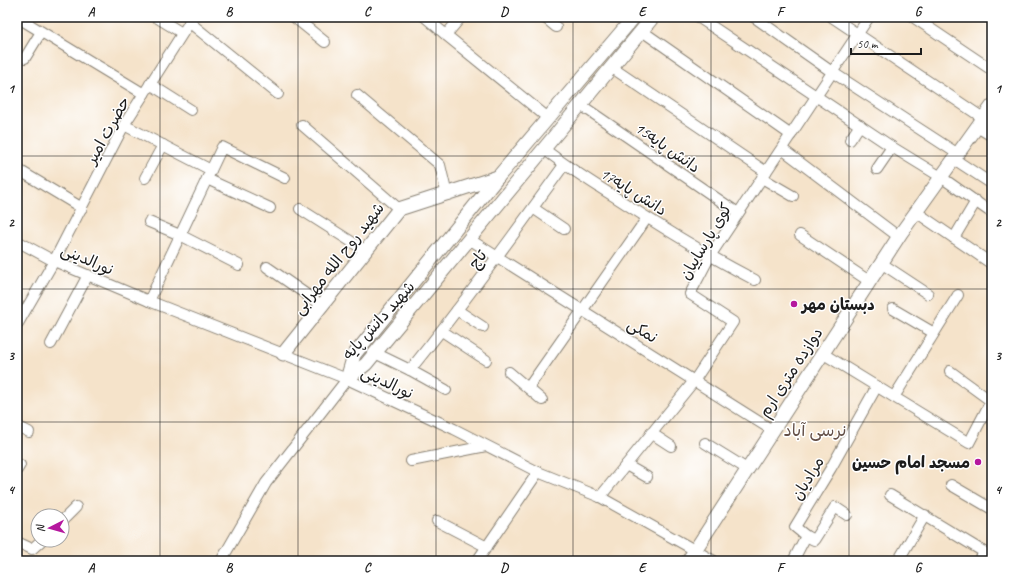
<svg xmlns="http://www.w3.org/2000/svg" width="1009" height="578" font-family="Caveat,'Playpen Sans Arabic',sans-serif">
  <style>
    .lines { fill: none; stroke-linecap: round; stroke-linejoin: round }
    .minor-casing { stroke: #888073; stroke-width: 12 }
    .tertiary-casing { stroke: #888073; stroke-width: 15 }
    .minor { stroke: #fff; stroke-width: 10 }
    .tertiary { stroke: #fff; stroke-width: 13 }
    .grid { fill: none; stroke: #1c1c1c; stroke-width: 1; stroke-opacity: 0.55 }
    .poi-dot { fill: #b5179e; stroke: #fff; stroke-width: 1.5 }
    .labels { text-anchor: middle; stroke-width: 3; stroke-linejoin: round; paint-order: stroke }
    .street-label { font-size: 16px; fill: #1c1c1c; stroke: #fff }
    .poi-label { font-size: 16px; font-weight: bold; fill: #1c1c1c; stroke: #fff; text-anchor: start }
    .neighbourhood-label { font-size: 17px; fill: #634f47; stroke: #fff }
    .neatline { fill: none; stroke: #1c1c1c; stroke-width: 1.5 }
    .grid-label { font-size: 13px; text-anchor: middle; font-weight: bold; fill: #1c1c1c }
  </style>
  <rect width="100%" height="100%" fill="#fff"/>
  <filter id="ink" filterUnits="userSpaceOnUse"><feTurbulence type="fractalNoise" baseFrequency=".025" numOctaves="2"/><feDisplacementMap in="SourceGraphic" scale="8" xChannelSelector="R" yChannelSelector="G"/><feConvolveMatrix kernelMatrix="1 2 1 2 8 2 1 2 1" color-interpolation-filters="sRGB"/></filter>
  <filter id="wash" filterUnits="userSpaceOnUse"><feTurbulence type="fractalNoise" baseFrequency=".012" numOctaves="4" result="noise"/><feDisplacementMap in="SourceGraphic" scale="16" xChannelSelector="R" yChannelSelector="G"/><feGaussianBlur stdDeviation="0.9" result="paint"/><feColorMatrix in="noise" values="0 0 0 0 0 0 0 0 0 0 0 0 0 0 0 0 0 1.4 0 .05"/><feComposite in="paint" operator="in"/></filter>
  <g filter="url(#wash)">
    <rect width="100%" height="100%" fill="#f5e3ca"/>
  </g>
  <g filter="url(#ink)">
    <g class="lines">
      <g class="minor-casing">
        <g id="minor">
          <polyline points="17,17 144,94"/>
          <polyline points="156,17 182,33"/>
          <polyline points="294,17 325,42"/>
          <polyline points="425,17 446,35"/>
          <polyline points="461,17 446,35 548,118"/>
          <polyline points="544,17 556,27"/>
          <polyline points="698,17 892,147 941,177 992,213"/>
          <polyline points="754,17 832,72 958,154"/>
          <polyline points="832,17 983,118"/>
          <polyline points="913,17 992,70"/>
          <polyline points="189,22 278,94"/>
          <polyline points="642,31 791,135"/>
          <polyline points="25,58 41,32"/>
          <polyline points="611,67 766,172"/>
          <polyline points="150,84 191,110"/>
          <polyline points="357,95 440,165 447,195"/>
          <polyline points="581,105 738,213"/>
          <polyline points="124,125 211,170"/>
          <polyline points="302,125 399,209"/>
          <polyline points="977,127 992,136"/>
          <polyline points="850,140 860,125"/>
          <path d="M544 149C567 167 591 182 615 197 661 227 707 255 755 280"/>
          <polyline points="782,149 899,237"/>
          <polyline points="954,159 992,184"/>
          <polyline points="17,169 82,208"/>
          <polyline points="877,169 892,147"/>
          <polyline points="145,178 163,145"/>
          <polyline points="762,178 793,196"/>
          <polyline points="207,179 270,208"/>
          <polyline points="533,208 564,229"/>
          <polyline points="300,209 366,251"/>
          <polyline points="916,212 992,264"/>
          <polyline points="149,222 180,235 239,265"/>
          <polyline points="800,235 869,281"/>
          <polyline points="954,238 976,201"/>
          <polyline points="469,239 772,430"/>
          <polyline points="17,241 54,261 149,301 347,379 454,429 538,472 600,497 714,561"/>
          <polyline points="881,263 928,294"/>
          <polyline points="267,267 323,306"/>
          <polyline points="149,301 222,147 285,178"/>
          <polyline points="893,309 934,333"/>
          <polyline points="457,310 483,327"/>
          <polyline points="17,325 54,261 124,125 193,17"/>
          <polyline points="442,331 486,360"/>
          <polyline points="51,344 88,275"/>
          <polyline points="375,353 410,370 446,390"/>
          <polyline points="822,353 969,443 991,401 950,371"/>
          <path d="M410 370C464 303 514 234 564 165"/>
          <polyline points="509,372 542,400"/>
          <polyline points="528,388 647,218"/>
          <polyline points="894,397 958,295"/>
          <polyline points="17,426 29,432"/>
          <polyline points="651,433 671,446"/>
          <polyline points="705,443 747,469"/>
          <polyline points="411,461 486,446"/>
          <polyline points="626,465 647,477"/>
          <polyline points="17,470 20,465"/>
          <polyline points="951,485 992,509"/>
          <polyline points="890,495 984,552 980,560 982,561"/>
          <polyline points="600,497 694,381 733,322 690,294 710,256 869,17"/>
          <polyline points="62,521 76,507"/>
          <polyline points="437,521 487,547"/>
          <polyline points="806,536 814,540 835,507 847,515"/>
          <polyline points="17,542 32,549 42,540"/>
          <polyline points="221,561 266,483 347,379"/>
          <polyline points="477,561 538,472"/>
          <polyline points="793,561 806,536 795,527 831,468 877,386"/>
          <polyline points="898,561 925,515"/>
        </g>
      </g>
      <g class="tertiary-casing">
        <g id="tertiary">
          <polyline points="283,354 399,209 498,177"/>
          <polyline points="347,379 366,364 375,353 653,17"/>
          <polyline points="347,379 354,355 498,177 634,17"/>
          <polyline points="688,561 901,233 992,106"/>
        </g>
      </g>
      <use href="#minor" class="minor"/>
      <use href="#tertiary" class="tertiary"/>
    </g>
  </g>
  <path class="grid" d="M160 17V561M298 17V561M436 17V561M573 17V561M711 17V561M849 17V561M17 156H992M17 289H992M17 422H992"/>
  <g class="poi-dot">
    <circle cx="794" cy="304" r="4"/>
    <circle cx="978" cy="462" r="4"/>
  </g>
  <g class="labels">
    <g class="street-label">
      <text transform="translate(107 130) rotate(-61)" y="6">حضرت امیر</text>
      <text transform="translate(668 147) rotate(35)" y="6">دانش پایه15</text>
      <text transform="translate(634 191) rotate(32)" y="6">دانش پایه17</text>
      <text transform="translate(705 241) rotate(-59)" y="6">کوی پارساییان</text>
      <text transform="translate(338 258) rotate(-52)" y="6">شهید روح الله مهرابی</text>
      <text transform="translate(88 259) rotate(23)" y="6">نورالدینی</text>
      <text transform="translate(477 259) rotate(-53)" y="6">تاچ</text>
      <text transform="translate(378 320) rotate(-48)" y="6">شهید دانش پایه</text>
      <text transform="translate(643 330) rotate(32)" y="6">نمکی</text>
      <text transform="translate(790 372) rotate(-57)" y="6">دوازده متری ارم</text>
      <text transform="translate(388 382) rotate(25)" y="6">نورالدینی</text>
      <text transform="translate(807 478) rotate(-59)" y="6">مرادیان</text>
    </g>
    <g class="poi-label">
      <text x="802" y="310">دبستان مهر</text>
      <text x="970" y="468" text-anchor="end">مسجد امام حسین</text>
    </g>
    <g class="neighbourhood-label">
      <text x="815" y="436">نرسی آباد</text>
    </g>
  </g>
  <rect width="1009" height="578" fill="none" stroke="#fff" stroke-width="44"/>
  <g transform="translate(50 528) rotate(264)"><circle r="19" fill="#ffffff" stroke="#a4a4a4"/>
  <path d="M0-3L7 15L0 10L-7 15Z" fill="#b5179e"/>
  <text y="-6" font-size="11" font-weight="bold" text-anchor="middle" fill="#1c1c1c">N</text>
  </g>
  <path d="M851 48v6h70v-6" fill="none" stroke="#1c1c1c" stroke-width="2"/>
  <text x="857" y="48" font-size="12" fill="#1c1c1c" stroke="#ffffff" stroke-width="3" paint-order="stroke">50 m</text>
  <rect x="22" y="22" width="965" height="534" class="neatline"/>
  <g class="grid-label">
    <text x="91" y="16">A</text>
    <text x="229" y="16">B</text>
    <text x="367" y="16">C</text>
    <text x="504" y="16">D</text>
    <text x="642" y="16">E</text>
    <text x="780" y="16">F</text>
    <text x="918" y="16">G</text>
    <text x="11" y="93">1</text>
    <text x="998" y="93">1</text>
    <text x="11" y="227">2</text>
    <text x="998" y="227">2</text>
    <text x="11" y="360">3</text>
    <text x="998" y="360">3</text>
    <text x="11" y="494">4</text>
    <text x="998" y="494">4</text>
    <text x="91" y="572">A</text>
    <text x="229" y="572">B</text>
    <text x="367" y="572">C</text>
    <text x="504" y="572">D</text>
    <text x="642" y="572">E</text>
    <text x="780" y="572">F</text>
    <text x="918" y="572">G</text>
  </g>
</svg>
